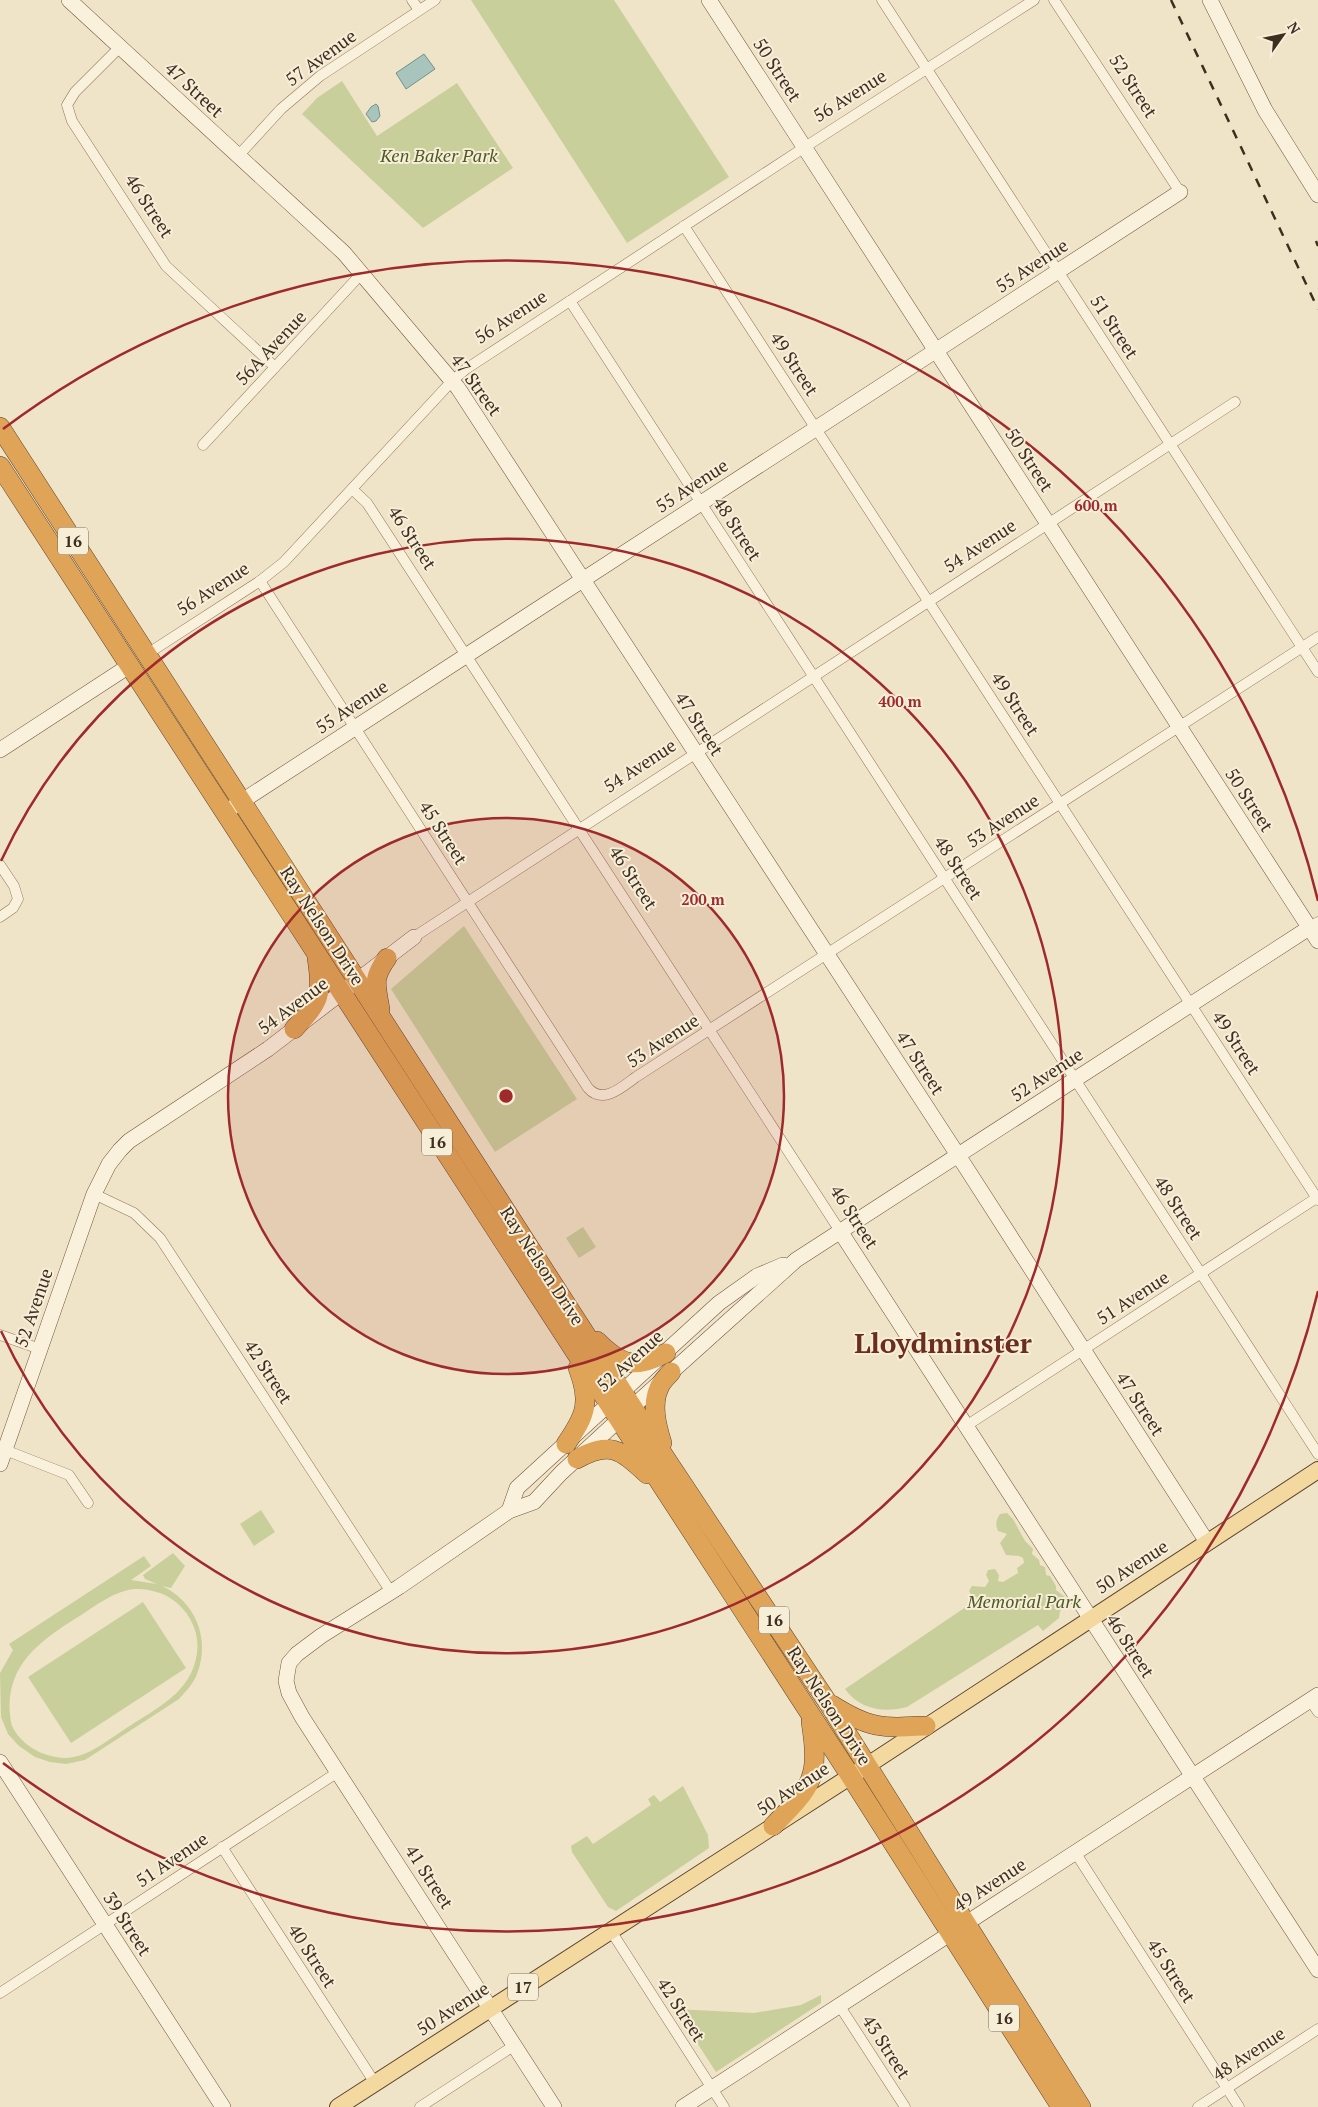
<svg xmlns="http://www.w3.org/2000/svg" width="1318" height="2107" font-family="'PT Serif',serif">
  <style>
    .green { fill: #c9cf9b; fill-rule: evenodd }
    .water { fill: #a9c4bc; stroke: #6f938a }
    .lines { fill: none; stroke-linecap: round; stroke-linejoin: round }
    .street-casing { stroke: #8d765c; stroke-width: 11 }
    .secondary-casing { stroke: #6f573f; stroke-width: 16 }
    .primary-casing { stroke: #5b4430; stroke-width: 18 }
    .highway-casing { stroke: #5b4430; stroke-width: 20 }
    .street { stroke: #faf1dc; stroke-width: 10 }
    .secondary { stroke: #faf1dc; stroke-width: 15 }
    .primary { stroke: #f3d9a0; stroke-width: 16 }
    .highway { stroke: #e0a458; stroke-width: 19 }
    .rail { stroke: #3d2e20; stroke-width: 2.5; stroke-dasharray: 9 9; stroke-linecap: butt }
    .ring { fill: none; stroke: #9e2a2b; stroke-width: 2.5 }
    .labels { text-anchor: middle; stroke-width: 4; stroke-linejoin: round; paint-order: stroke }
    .shield { fill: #f7eed8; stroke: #756857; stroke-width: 1 }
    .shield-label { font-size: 16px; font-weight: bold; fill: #3d2e20 }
    .street-label { font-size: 18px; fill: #3d2e20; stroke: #f7eed8 }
    .park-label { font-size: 18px; font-style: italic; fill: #4d5a26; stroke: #f7eed8 }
    .town-label { font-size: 28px; font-weight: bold; fill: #6b2e1e; stroke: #f7eed8 }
    .centre { fill: #9e2a2b; stroke: #f7eed8; stroke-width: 2.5 }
    .ring-label { font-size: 15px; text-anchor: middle; font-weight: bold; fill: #9e2a2b; stroke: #f7eed8; stroke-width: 4; stroke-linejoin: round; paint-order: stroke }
  </style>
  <rect width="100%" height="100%" fill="#f0e4c8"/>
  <g class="green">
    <polygon points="471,0 614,0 729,177 627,243"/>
    <polygon points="342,81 377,136 457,83 513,168 423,228 302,114 317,98"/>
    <polygon points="464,926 577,1099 495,1152 391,989"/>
    <polygon points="583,1227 596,1247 579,1258 566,1238"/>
    <polygon points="261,1510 275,1532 254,1546 240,1524"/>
    <path d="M1007 1513 1013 1519 1025 1541 1033 1549 1032 1554 1039 1560 1040 1565 1045 1567 1046 1575 1050 1576 1056 1586V1590L1066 1598V1606L1060 1611 1059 1618 1043 1631 1038 1625 907 1707C884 1713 860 1710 845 1689L979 1598 972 1596 969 1591 972 1586 985 1587 989 1581 986 1575 988 1570 995 1569 999 1575 998 1581 1003 1582 1018 1573 1017 1568 1024 1563 1023 1558 1019 1556 1006 1555 1000 1543 1007 1534 998 1531C995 1524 996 1520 1000 1514Z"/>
    <path d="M173 1553 185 1566 171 1588 162 1586C195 1601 211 1639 197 1674 194 1683 186 1691 179 1699L85 1760 66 1764 50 1762 35 1757 19 1746 8 1734 1 1717 0 1673 13 1650 9 1644 144 1556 151 1566 131 1580 157 1584 145 1579 143 1575ZM135 1589C156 1589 174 1596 187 1614 195 1626 199 1639 197 1653 192 1692 157 1708 128 1727 107 1740 83 1763 56 1757 38 1754 20 1743 12 1726 0 1669 38 1642 78 1617 96 1606 113 1591 135 1589Z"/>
    <polygon points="143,1602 186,1668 71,1743 28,1677"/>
    <polygon points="683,1786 708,1835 709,1848 616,1911 608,1907 572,1852 571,1846 587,1836 593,1844 651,1805 648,1799 654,1795 660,1802"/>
    <polygon points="821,1995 821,2003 716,2072 675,2009 754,2013 801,2005"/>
  </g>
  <g class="water">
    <polygon points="424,54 435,69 406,89 396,73"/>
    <polygon points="376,104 378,106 380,116 376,121 372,122 366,114 371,107"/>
  </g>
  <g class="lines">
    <g class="street-casing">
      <g id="street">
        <polyline points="412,0 419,10"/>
        <polyline points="882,0 1318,672"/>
        <polyline points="1054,0 1180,192"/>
        <polyline points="120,47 75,92 67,105 72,121 166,266 275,367"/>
        <polyline points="238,156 281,109 320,76 435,0"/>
        <polyline points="684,226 1318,1200"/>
        <polyline points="570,301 1318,1454"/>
        <polyline points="203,445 362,273"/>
        <polyline points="352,489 367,503 840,1231"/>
        <path d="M260 581 588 1088C603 1105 622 1087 636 1077L1318 637"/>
        <polyline points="144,656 260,581 284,562 452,381 466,369 805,147 1034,0"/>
        <polyline points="0,865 14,886 18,899 13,908 0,917"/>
        <polyline points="1309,928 1318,922"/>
        <polyline points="414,937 1235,402"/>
        <polyline points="94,1194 134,1213 160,1238 391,1592"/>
        <polyline points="0,1335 40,1349"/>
        <polyline points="966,1426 1318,1197"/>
        <polyline points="5,1450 69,1475 88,1503"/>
        <polyline points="1310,1700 1318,1712"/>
        <polyline points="222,1847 375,2083"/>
        <polyline points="1075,1852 1239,2107"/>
        <polyline points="611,1931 724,2107"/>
        <polyline points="0,1993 338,1772"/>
        <polyline points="839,2005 905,2107"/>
        <polyline points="420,2107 515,2045"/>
        <polyline points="1198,2107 1318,2029"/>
      </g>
    </g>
    <g class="secondary-casing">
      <g id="secondary">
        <polyline points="69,0 344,253 458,388 965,1166 1207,1542"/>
        <polyline points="709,0 1318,941"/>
        <polyline points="1210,0 1265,110 1318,195"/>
        <polyline points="0,750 129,666"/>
        <polyline points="233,807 1180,192"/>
        <polyline points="840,1231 1318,1970"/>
        <polyline points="0,1464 94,1194 109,1164 120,1150 129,1141 268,1049 414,937"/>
        <polyline points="509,1511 517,1488 719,1303 757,1276 783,1265"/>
        <polyline points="0,1762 223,2107"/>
        <polyline points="554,2107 302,1717 289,1693 286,1681 289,1663 297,1654 321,1636 399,1587 509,1511 534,1502 561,1473 638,1402 796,1260 1309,928"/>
        <polyline points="683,2107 1318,1695"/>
      </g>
    </g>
    <g class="primary-casing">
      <polyline id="primary" points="338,2107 868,1765 1318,1470"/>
    </g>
    <g class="highway-casing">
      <g id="highway">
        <polyline points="0,427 666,1459 828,1703 1081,2107"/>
        <polyline points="0,466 846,1769 1061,2107"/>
        <path d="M380 1009C376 984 372 979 387 958"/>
        <path d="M294 1029C320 1001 323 996 317 958"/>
        <path d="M597 1341C622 1366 635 1369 666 1353"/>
        <path d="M662 1443C657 1427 651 1405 659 1388 661 1382 667 1377 671 1372"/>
        <path d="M566 1444C586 1415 591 1402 578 1368"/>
        <path d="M577 1459C610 1441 620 1449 647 1474"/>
        <path d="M832 1705C870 1729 882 1728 926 1726"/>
        <path d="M773 1826C812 1786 820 1779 811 1722"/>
      </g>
    </g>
    <use href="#street" class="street"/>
    <use href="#secondary" class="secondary"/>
    <use href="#primary" class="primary"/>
    <use href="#highway" class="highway"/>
    <g class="rail">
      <polyline points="1171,0 1318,309"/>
      <polyline points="1316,241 1318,246"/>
    </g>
  </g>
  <circle cx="506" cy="1096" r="278" fill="#9e2a2b" fill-opacity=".12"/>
  <g class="ring">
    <circle cx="506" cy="1096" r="278"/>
    <path d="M1 861A557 557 0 1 1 1 1331"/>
    <path d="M1318 1291A835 835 0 0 1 3 1763M3 429A835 835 0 0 1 1318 901"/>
  </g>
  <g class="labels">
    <g class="shield">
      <rect x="58" y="527.5" width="30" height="27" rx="4"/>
      <rect x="422" y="1128.5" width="30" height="27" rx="4"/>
      <rect x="759" y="1606.5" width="30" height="27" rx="4"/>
      <rect x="508" y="1973.5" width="30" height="27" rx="4"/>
      <rect x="989" y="2004.5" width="30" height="27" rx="4"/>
    </g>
    <g class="shield-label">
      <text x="73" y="547">16</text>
      <text x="437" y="1148">16</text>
      <text x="774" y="1626">16</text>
      <text x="523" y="1993">17</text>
      <text x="1004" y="2024">16</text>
    </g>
    <g class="street-label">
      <text transform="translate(321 58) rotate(-36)" y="6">57 Avenue</text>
      <text transform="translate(777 70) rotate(57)" y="6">50 Street</text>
      <text transform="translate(1133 86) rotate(57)" y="6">52 Street</text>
      <text transform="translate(194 90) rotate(43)" y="6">47 Street</text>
      <text transform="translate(850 96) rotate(-32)" y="6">56 Avenue</text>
      <text transform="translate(149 206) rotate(57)" y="6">46 Street</text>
      <text transform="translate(1032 266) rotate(-33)" y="6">55 Avenue</text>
      <text transform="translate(511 317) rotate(-33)" y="6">56 Avenue</text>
      <text transform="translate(1114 327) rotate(57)" y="6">51 Street</text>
      <text transform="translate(271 348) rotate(-47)" y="6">56A Avenue</text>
      <text transform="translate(794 364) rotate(57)" y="6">49 Street</text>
      <text transform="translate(476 385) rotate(54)" y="6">47 Street</text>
      <text transform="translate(1029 460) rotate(57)" y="6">50 Street</text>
      <text transform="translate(692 486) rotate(-33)" y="6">55 Avenue</text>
      <text transform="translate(737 529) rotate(57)" y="6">48 Street</text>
      <text transform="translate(412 538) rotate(57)" y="6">46 Street</text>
      <text transform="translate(980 546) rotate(-33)" y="6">54 Avenue</text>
      <text transform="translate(213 589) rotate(-33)" y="6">56 Avenue</text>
      <text transform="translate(1015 704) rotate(57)" y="6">49 Street</text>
      <text transform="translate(352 707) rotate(-33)" y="6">55 Avenue</text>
      <text transform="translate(699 724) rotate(57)" y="6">47 Street</text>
      <text transform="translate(640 766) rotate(-33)" y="6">54 Avenue</text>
      <text transform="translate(1249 800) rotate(57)" y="6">50 Street</text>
      <text transform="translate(1003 821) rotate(-33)" y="6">53 Avenue</text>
      <text transform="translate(443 833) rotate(57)" y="6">45 Street</text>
      <text transform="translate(958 868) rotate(57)" y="6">48 Street</text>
      <text transform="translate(633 878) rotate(57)" y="6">46 Street</text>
      <text transform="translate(322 926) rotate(57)" y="6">Ray Nelson Drive</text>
      <text transform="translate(293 1006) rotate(-37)" y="6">54 Avenue</text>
      <text transform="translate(663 1041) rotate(-33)" y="6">53 Avenue</text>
      <text transform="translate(1236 1043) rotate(57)" y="6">49 Street</text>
      <text transform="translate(920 1063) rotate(57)" y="6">47 Street</text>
      <text transform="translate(1047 1075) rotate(-33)" y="6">52 Avenue</text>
      <text transform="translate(1178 1208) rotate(57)" y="6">48 Street</text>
      <text transform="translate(854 1217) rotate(57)" y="6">46 Street</text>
      <text transform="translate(542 1266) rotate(57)" y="6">Ray Nelson Drive</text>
      <text transform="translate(1133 1298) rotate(-33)" y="6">51 Avenue</text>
      <text transform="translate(34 1308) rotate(-71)" y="6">52 Avenue</text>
      <text transform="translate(630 1361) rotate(-42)" y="6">52 Avenue</text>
      <text transform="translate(268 1372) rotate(57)" y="6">42 Street</text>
      <text transform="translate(1140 1404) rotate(57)" y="6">47 Street</text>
      <text transform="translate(1132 1567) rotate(-33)" y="6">50 Avenue</text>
      <text transform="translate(1130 1646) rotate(57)" y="6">46 Street</text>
      <text transform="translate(829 1706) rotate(57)" y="6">Ray Nelson Drive</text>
      <text transform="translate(793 1789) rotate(-33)" y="6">50 Avenue</text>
      <text transform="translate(172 1860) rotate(-34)" y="6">51 Avenue</text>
      <text transform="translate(429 1877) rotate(57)" y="6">41 Street</text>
      <text transform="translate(990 1885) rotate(-33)" y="6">49 Avenue</text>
      <text transform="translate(127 1924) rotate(57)" y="6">39 Street</text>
      <text transform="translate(312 1956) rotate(57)" y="6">40 Street</text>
      <text transform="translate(1171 1971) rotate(57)" y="6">45 Street</text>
      <text transform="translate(453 2009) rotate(-33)" y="6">50 Avenue</text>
      <text transform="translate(681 2010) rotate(57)" y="6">42 Street</text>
      <text transform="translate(886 2047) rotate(57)" y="6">43 Street</text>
      <text transform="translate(1249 2054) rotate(-33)" y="6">48 Avenue</text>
    </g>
    <g class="park-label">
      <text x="439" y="162">Ken Baker Park</text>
      <text x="1024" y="1608">Memorial Park</text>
    </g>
    <g class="town-label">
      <text x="943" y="1353">Lloydminster</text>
    </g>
  </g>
  <circle cx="506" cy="1096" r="8" class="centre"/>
  <g class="ring-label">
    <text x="1096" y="511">600 m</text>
    <text x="900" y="707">400 m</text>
    <text x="703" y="905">200 m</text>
  </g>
  <g transform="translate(1283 35) rotate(57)" stroke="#f7eed8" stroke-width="4" paint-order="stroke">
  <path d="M0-4L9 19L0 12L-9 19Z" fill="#3d2e20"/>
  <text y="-8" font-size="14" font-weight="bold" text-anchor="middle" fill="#3d2e20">N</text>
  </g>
</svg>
